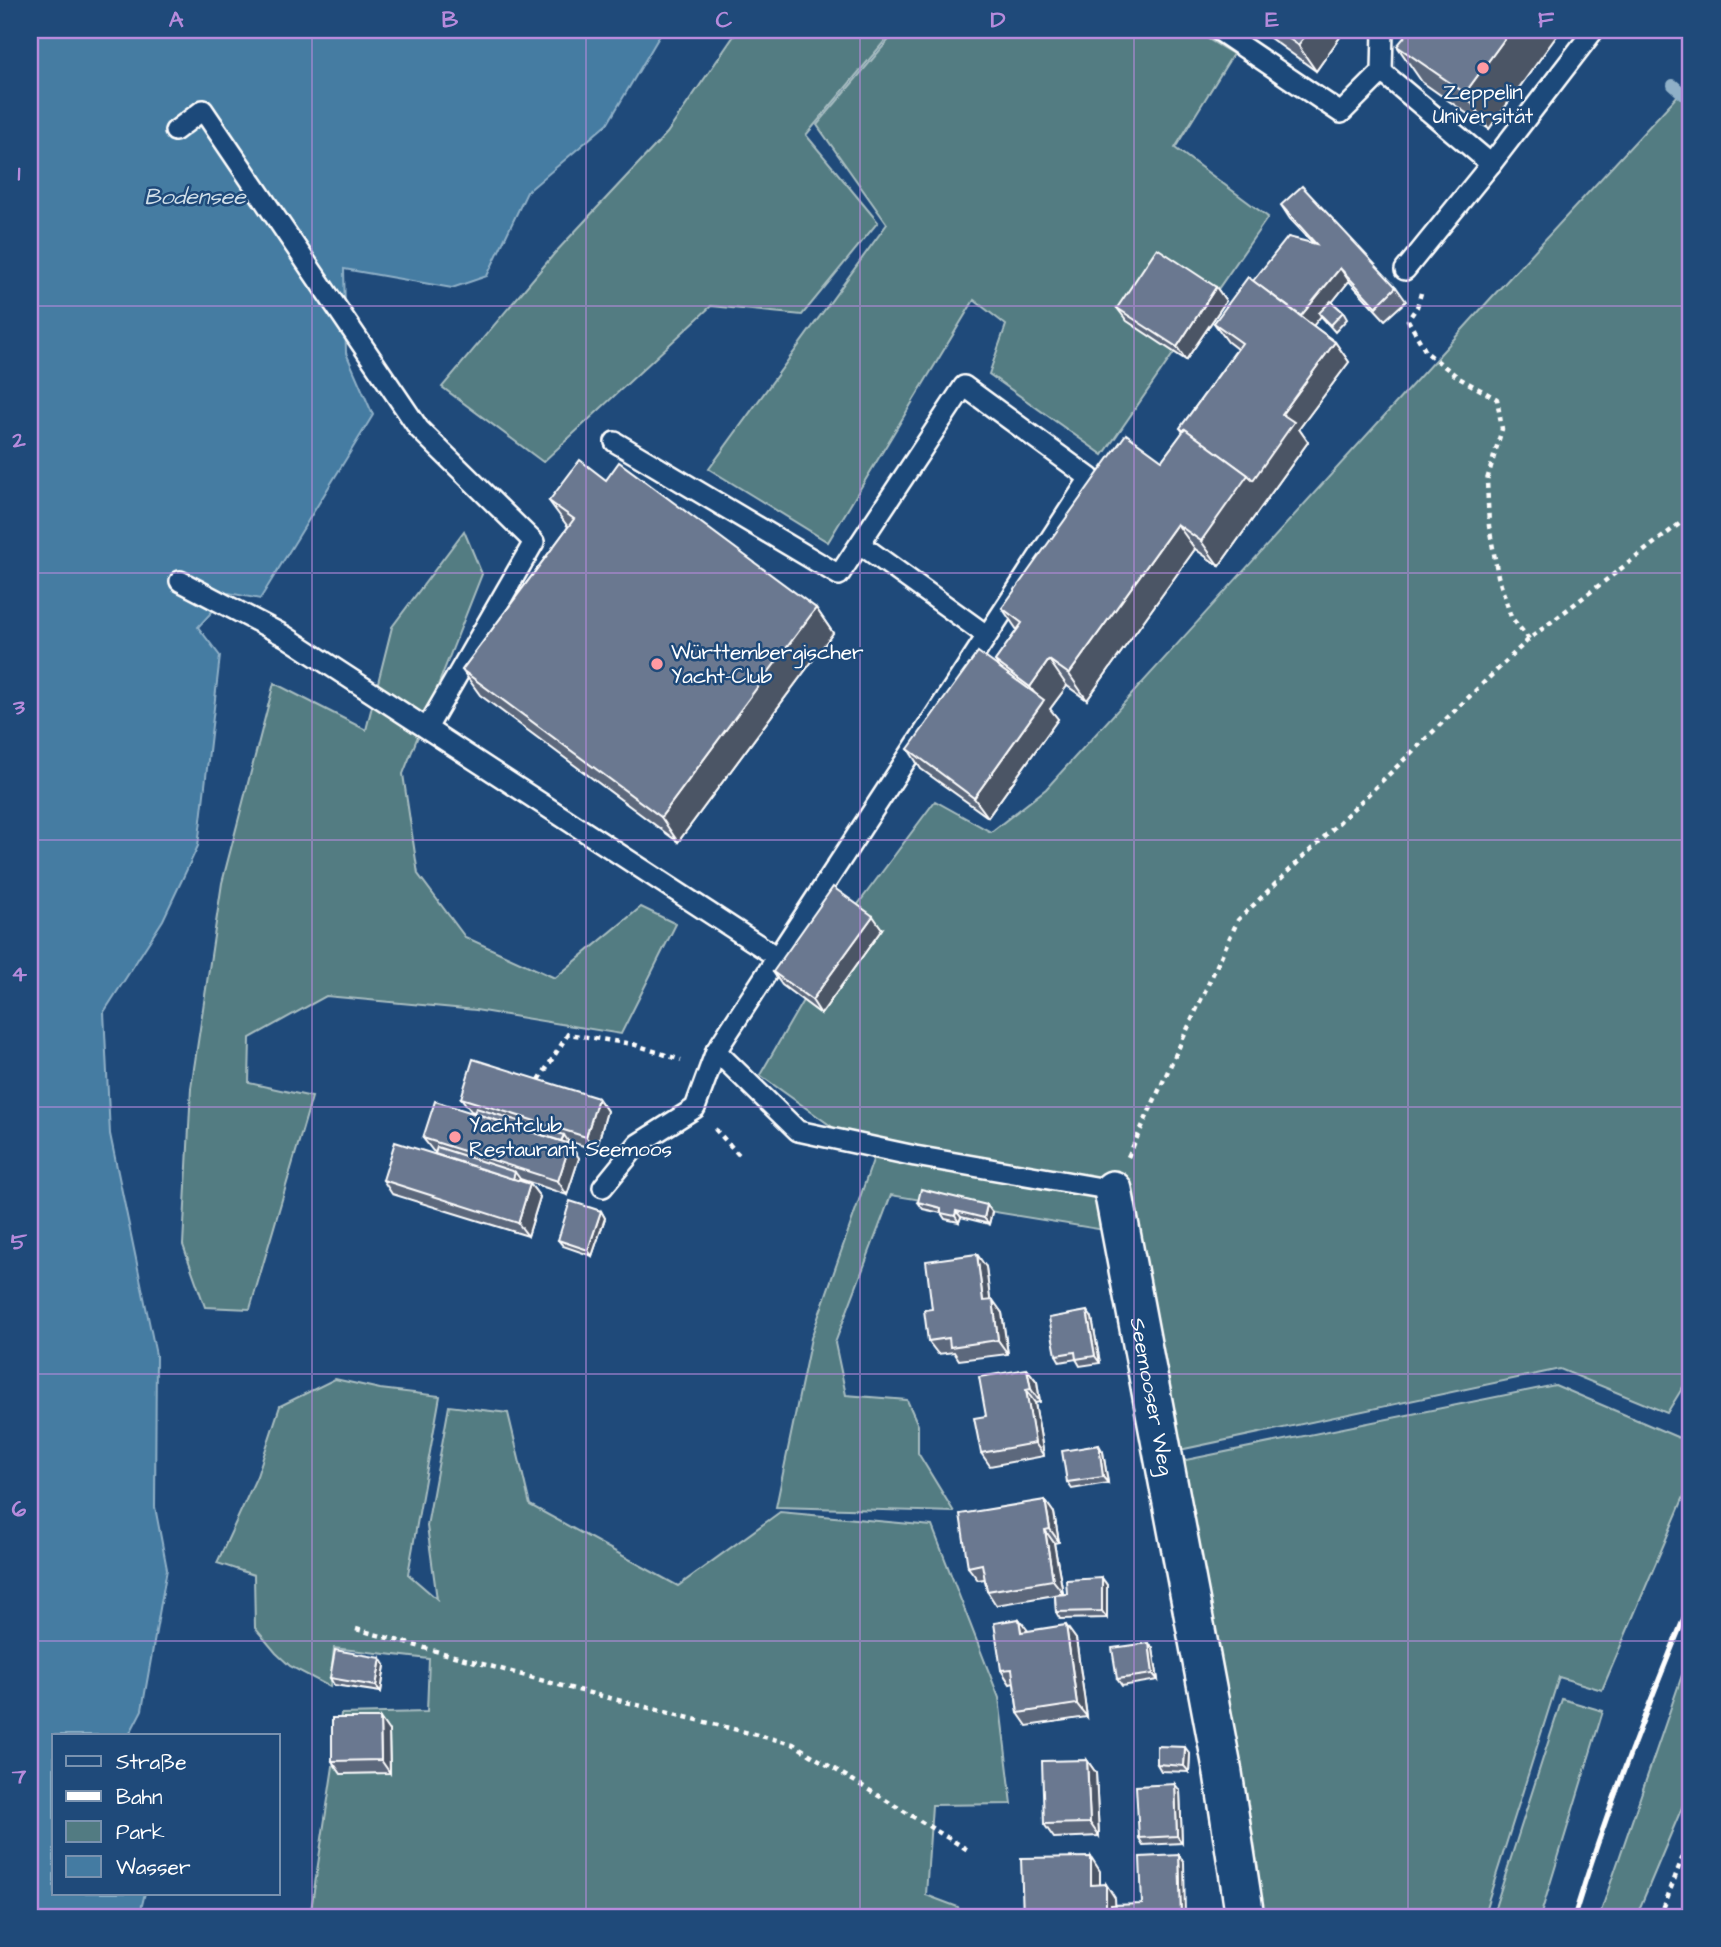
<svg xmlns="http://www.w3.org/2000/svg" width="1721" height="1947" font-family="'Architects Daughter',sans-serif">
  <style>
    .green { fill: #527b82; stroke: #a8bdc0; stroke-width: 2 }
    .water { fill: #447ba2; stroke: #8fb0c7; stroke-width: 2 }
    .lines { fill: none; stroke-linecap: round; stroke-linejoin: round }
    .stream { stroke: #8fb0c7; stroke-width: 12 }
    .lane-casing { stroke: #fff; stroke-width: 24 }
    .street-casing { stroke: #fff; stroke-width: 42 }
    .path { stroke: #fff; stroke-width: 4.5; stroke-dasharray: 5 5; stroke-linecap: butt }
    .lane { stroke: #1f4a7a; stroke-width: 19 }
    .street { stroke: #1f4a7a; stroke-width: 37 }
    .rail { stroke: #fff; stroke-width: 5 }
    .wall { fill: #5c677c; stroke: #fff; stroke-width: 2 }
    .shaded-wall { fill: #4b5465; stroke: #fff; stroke-width: 2 }
    .building { fill: #6b7890; stroke: #fff; stroke-width: 2 }
    .grid { fill: none; stroke: #b68bdc; stroke-width: 2; stroke-opacity: 0.55 }
    .poi-dot { fill: #ff9aa2; stroke: #1f4a7a; stroke-width: 2.5 }
    .labels { text-anchor: middle; stroke-width: 5; stroke-linejoin: round; paint-order: stroke }
    .poi-label { font-size: 21px; fill: #fff; stroke: #1f4a7a; text-anchor: start }
    .street-label { font-size: 21px; fill: #fff; stroke: #1f4a7a }
    .water-label { font-size: 23px; font-style: italic; fill: #d0dee8; stroke: #1f4a7a }
    .neatline { fill: none; stroke: #b68bdc; stroke-width: 2.5 }
    .grid-label { font-size: 23px; text-anchor: middle; font-weight: bold; fill: #b68bdc }
  </style>
  <rect width="100%" height="100%" fill="#1f4a7a"/>
  <filter id="ink" filterUnits="userSpaceOnUse"><feTurbulence type="fractalNoise" baseFrequency=".0143" numOctaves="2"/><feDisplacementMap in="SourceGraphic" scale="14" xChannelSelector="R" yChannelSelector="G"/><feConvolveMatrix kernelMatrix="1 2 1 2 8 2 1 2 1" color-interpolation-filters="sRGB"/></filter>
  <g filter="url(#ink)">
    <g class="green">
      <polygon points="738,30 894,30 806,135 878,222 802,315 711,306 543,462 442,387 554,254 667,133"/>
      <polygon points="897,30 1193,30 1233,54 1175,148 1268,217 1103,455 989,374 1006,325 974,300 828,542 709,469 887,224 817,125"/>
      <polygon points="1691,81 1691,1374 1667,1413 1560,1369 1156,1455 1117,1232 891,1195 835,1343 846,1395 907,1400 918,1425 918,1453 954,1512 776,1507 811,1338 874,1157 760,1075 816,978 850,915 935,801 991,832 1046,789 1492,297"/>
      <polygon points="464,531 482,574 403,774 418,874 465,937 555,978 641,907 676,924 621,1034 476,1010 326,996 250,1038 249,1083 312,1097 250,1309 205,1307 183,1245 191,1088 222,883 274,683 366,730 392,627"/>
      <polygon points="335,1379 380,1389 440,1396 408,1574 437,1599 427,1526 449,1406 508,1413 530,1505 678,1586 780,1512 932,1526 999,1698 1012,1804 932,1805 926,1895 958,1907 961,1917 310,1917 341,1714 427,1712 429,1659 334,1648 330,1687 290,1666 276,1653 255,1628 254,1575 217,1563 257,1476 280,1406"/>
      <polygon points="1555,1385 1691,1443 1691,1480 1602,1690 1559,1677 1483,1917 1259,1917 1258,1867 1176,1462"/>
      <polygon points="1691,1649 1691,1786 1636,1917 1599,1917"/>
      <polygon points="1562,1699 1603,1711 1540,1917 1492,1917"/>
    </g>
    <polygon class="water" points="30,30 663,30 608,123 527,192 487,276 452,288 344,269 346,353 373,415 260,599 229,593 198,627 220,656 198,846 163,920 104,1012 110,1134 156,1355 155,1507 167,1569 142,1710 129,1735 54,1735 54,1893 145,1893 139,1917 30,1917"/>
    <g class="lines">
      <polyline class="stream" points="1673,85 1691,101"/>
      <g class="lane-casing">
        <g id="lane">
          <polyline points="1218,30 1341,113 1382,72 1491,164"/>
          <polyline points="1382,72 1383,30"/>
          <polyline points="175,131 203,110 419,429 534,542 427,728"/>
          <polyline points="1405,270 1491,164 1594,30"/>
          <polyline points="860,544 986,635"/>
          <polyline points="180,581 285,636 777,957"/>
          <polyline points="716,1051 798,1131 915,1156 1113,1190"/>
          <polyline points="603,1187 638,1144 695,1108 716,1051 1090,478 964,386 839,575 615,442"/>
        </g>
      </g>
      <g class="street-casing">
        <g id="street">
          <path id="s1" d="M1113 1190 1223 1773 1245 1917"/>
        </g>
      </g>
      <g class="path">
        <polyline points="1421,293 1417,307 1408,320 1426,352 1459,378 1497,399 1502,429 1487,480 1489,526 1498,576 1511,617 1529,639"/>
        <polyline points="539,1080 568,1034 633,1044 681,1060"/>
        <polyline points="715,1129 741,1157"/>
        <polyline points="1128,1157 1238,920 1529,639 1691,515"/>
        <polyline points="356,1629 566,1687 793,1744 968,1850"/>
        <polyline points="1660,1917 1691,1835"/>
      </g>
      <use href="#lane" class="lane"/>
      <use href="#street" class="street"/>
      <path class="rail" d="M1574 1917C1607 1809 1648 1705 1691 1601"/>
    </g>
    <g class="wall">
      <polygon points="1259,30 1345,30 1316,71"/>
      <polygon points="1561,30 1489,129 1422,82 1397,46"/>
      <polygon points="1281,205 1396,287 1406,301 1385,320 1349,281 1332,302 1343,312 1347,319 1335,332 1321,316 1313,326 1335,342 1349,362 1299,429 1308,442 1219,566 1195,549 1087,700 1067,686 1050,709 1058,719 988,817 921,769 908,749 999,667 995,661 1017,630 1002,608 1162,460 1183,432 1180,428 1237,349 1228,342 1214,323 1253,281 1313,243 1290,219"/>
      <polygon points="1216,287 1226,301 1186,360 1127,321 1117,308"/>
      <polygon points="606,480 816,608 833,633 678,842 480,695 462,670 568,527 549,501"/>
      <polygon points="882,929 821,1014 782,985 773,972"/>
      <polygon points="461,1098 598,1098 607,1111 596,1150 568,1141 567,1144 579,1158 567,1195 520,1179 519,1180 530,1184 540,1197 528,1236 392,1194 383,1180 435,1154 435,1152 433,1151 423,1138 474,1113 474,1112 471,1111"/>
      <polygon points="918,1202 992,1212 989,1224 961,1217 959,1222 945,1219 941,1213 923,1209"/>
      <polygon points="601,1211 605,1218 592,1256 563,1246 558,1240"/>
      <polygon points="986,1267 990,1300 1002,1313 1008,1354 959,1360 954,1352 938,1354 928,1341 932,1309"/>
      <polygon points="1092,1318 1100,1363 1080,1366 1076,1359 1060,1362 1056,1355"/>
      <polygon points="1027,1369 1037,1382 1040,1402 1035,1403 1044,1456 990,1466 981,1453 986,1416"/>
      <polygon points="1103,1452 1108,1483 1072,1489 1067,1482"/>
      <polygon points="1054,1513 1059,1542 1054,1543 1063,1593 1056,1595 1067,1594 1102,1578 1107,1585 1107,1618 1060,1619 1056,1612 1055,1595 996,1605 987,1591 985,1579 978,1580 968,1567"/>
      <polygon points="1019,1619 1027,1631 1076,1639 1087,1717 1027,1726 1018,1713 1014,1683 1010,1684 1001,1670"/>
      <polygon points="1153,1649 1158,1680 1122,1686 1117,1679"/>
      <polygon points="385,1665 381,1692 334,1685 330,1678"/>
      <polygon points="389,1731 390,1773 341,1774 332,1761"/>
      <polygon points="1190,1754 1189,1772 1161,1771 1157,1764"/>
      <polygon points="1087,1760 1096,1773 1099,1836 1054,1838 1044,1824"/>
      <polygon points="1180,1791 1182,1843 1143,1845 1139,1838"/>
    </g>
    <g class="shaded-wall">
      <polygon points="1310,30 1345,30 1316,71 1298,45"/>
      <polygon points="1511,30 1561,30 1489,129 1465,93"/>
      <polygon points="1340,268 1349,281 1321,316 1319,313 1321,316 1309,331 1299,318"/>
      <polygon points="1216,287 1226,301 1186,360 1177,347"/>
      <polygon points="1335,342 1349,362 1299,429 1308,442 1219,566 1201,541 1282,414"/>
      <polygon points="1177,524 1195,549 1087,700 1069,674"/>
      <polygon points="816,608 833,633 678,842 661,817"/>
      <polygon points="1049,660 1067,686 1050,709 1058,719 988,817 974,798 1042,703 1030,687"/>
      <polygon points="873,916 882,929 821,1014 812,1000"/>
      <polygon points="598,1098 607,1111 596,1150 586,1137"/>
      <polygon points="564,1135 568,1141 563,1153 559,1146"/>
      <polygon points="570,1144 579,1158 567,1195 558,1181"/>
      <polygon points="515,1172 520,1179 516,1190 511,1183"/>
      <polygon points="530,1184 540,1197 528,1236 518,1223"/>
      <polygon points="987,1205 992,1212 989,1224 984,1218"/>
      <polygon points="601,1211 605,1218 592,1256 588,1250"/>
      <polygon points="956,1211 961,1217 959,1222 955,1216"/>
      <polygon points="977,1254 986,1267 992,1314 983,1301"/>
      <polygon points="993,1300 1002,1313 1008,1354 998,1340"/>
      <polygon points="1087,1311 1092,1318 1100,1363 1095,1356"/>
      <polygon points="1027,1369 1037,1382 1040,1402 1031,1389"/>
      <polygon points="1026,1390 1035,1403 1044,1456 1035,1443"/>
      <polygon points="1099,1445 1103,1452 1108,1483 1103,1477"/>
      <polygon points="1045,1500 1054,1513 1059,1542 1050,1529"/>
      <polygon points="1045,1530 1054,1543 1063,1593 1053,1580"/>
      <polygon points="1102,1578 1107,1585 1107,1618 1102,1611"/>
      <polygon points="1019,1619 1029,1632 1021,1632"/>
      <polygon points="1066,1625 1076,1639 1087,1717 1077,1704"/>
      <polygon points="1149,1643 1153,1649 1158,1680 1153,1674"/>
      <polygon points="381,1658 385,1665 381,1692 376,1686"/>
      <polygon points="380,1718 389,1731 390,1773 381,1760"/>
      <polygon points="1185,1747 1190,1754 1189,1772 1184,1766"/>
      <polygon points="1087,1760 1096,1773 1099,1836 1090,1823"/>
      <polygon points="1175,1784 1180,1791 1182,1843 1177,1836"/>
      <polygon points="1179,1855 1184,1862 1185,1917 1181,1917"/>
      <polygon points="1091,1857 1100,1871 1100,1898 1091,1885"/>
      <polygon points="1106,1884 1115,1898 1116,1917 1106,1917"/>
    </g>
    <g class="building">
      <polygon points="1276,30 1310,30 1298,45"/>
      <polygon points="1410,30 1511,30 1465,93 1397,46"/>
      <polygon points="1302,186 1396,287 1376,307 1340,268 1301,316 1253,281 1288,237 1316,244 1281,205"/>
      <polygon points="1157,248 1216,287 1177,347 1117,308"/>
      <polygon points="1248,277 1335,342 1282,414 1294,422 1253,480 1248,475 1185,429 1184,431 1180,428 1242,343 1214,323"/>
      <polygon points="1331,301 1343,312 1331,325 1319,313"/>
      <polygon points="1185,429 1248,475 1201,541 1177,524 1069,674 1049,660 1030,687 995,661 1022,623 1002,608 1126,434 1162,460"/>
      <polygon points="580,460 606,480 619,462 816,608 661,817 462,670 574,519 549,501"/>
      <polygon points="978,652 1044,700 974,798 908,749"/>
      <polygon points="833,887 873,916 812,1000 773,972"/>
      <polygon points="473,1059 598,1098 586,1137 461,1098"/>
      <polygon points="435,1101 570,1144 558,1181 423,1138"/>
      <polygon points="476,1108 564,1135 561,1141 474,1113"/>
      <polygon points="395,1142 530,1184 518,1223 383,1180"/>
      <polygon points="437,1147 515,1172 513,1179 435,1154"/>
      <polygon points="921,1189 987,1205 984,1218 956,1211 955,1216 941,1213 941,1208 918,1202"/>
      <polygon points="570,1201 601,1211 588,1250 558,1240"/>
      <polygon points="977,1254 983,1301 993,1300 998,1340 950,1347 949,1338 928,1341 924,1310 932,1309 926,1261"/>
      <polygon points="1087,1311 1095,1356 1076,1359 1075,1352 1056,1355 1049,1318"/>
      <polygon points="1027,1369 1031,1389 1026,1390 1035,1443 981,1453 974,1418 986,1416 979,1377"/>
      <polygon points="1099,1445 1103,1477 1067,1482 1062,1451"/>
      <polygon points="1045,1500 1050,1529 1045,1530 1053,1580 987,1591 982,1564 968,1567 960,1514"/>
      <polygon points="1102,1578 1102,1611 1056,1612 1055,1595 1067,1594 1066,1580"/>
      <polygon points="1019,1619 1021,1632 1066,1625 1077,1704 1018,1713 1012,1669 1001,1670 994,1623"/>
      <polygon points="1149,1643 1153,1674 1117,1679 1112,1648"/>
      <polygon points="335,1650 381,1658 376,1686 330,1678"/>
      <polygon points="332,1718 380,1718 381,1760 332,1761"/>
      <polygon points="1157,1746 1185,1747 1184,1766 1157,1764"/>
      <polygon points="1087,1760 1090,1823 1044,1824 1042,1761"/>
      <polygon points="1175,1784 1177,1836 1139,1838 1136,1786"/>
      <polygon points="1179,1855 1181,1917 1111,1917 1111,1905 1142,1904 1140,1857"/>
      <polygon points="1091,1857 1091,1885 1106,1884 1106,1917 1023,1917 1021,1858"/>
    </g>
  </g>
  <path class="grid" d="M312 30V1917M586 30V1917M860 30V1917M1134 30V1917M1408 30V1917M30 306H1691M30 573H1691M30 840H1691M30 1107H1691M30 1374H1691M30 1641H1691"/>
  <g class="poi-dot">
    <circle cx="1483" cy="68" r="7"/>
    <circle cx="657" cy="664" r="7"/>
    <circle cx="455" cy="1137" r="7"/>
  </g>
  <g class="labels">
    <g class="poi-label">
      <text x="1483" y="99" text-anchor="middle">Zeppelin<tspan x="1483" dy="24">Universität</tspan></text>
      <text x="671" y="659">Württembergischer<tspan x="671" dy="24">Yacht-Club</tspan></text>
      <text x="469" y="1132">Yachtclub<tspan x="469" dy="24">Restaurant Seemoos</tspan></text>
    </g>
    <g class="street-label">
      <text dy="7" stroke="none"><textPath href="#s1" startOffset="210">Seemooser Weg</textPath></text>
    </g>
    <g class="water-label">
      <text x="195" y="204">Bodensee</text>
    </g>
  </g>
  <rect width="1721" height="1947" fill="none" stroke="#1f4a7a" stroke-width="77"/>
  <rect x="52" y="1734" width="228" height="161" fill="#1f4a7a" stroke="#7992af" stroke-width="2"/>
  <rect x="66" y="1756" width="35" height="10" fill="#1f4a7a" stroke="#7992af" stroke-width="2"/>
  <text x="116" y="1769" font-size="21" fill="#ffffff">Straße</text>
  <rect x="66" y="1791" width="35" height="10" fill="#ffffff" stroke="#7992af" stroke-width="2"/>
  <text x="116" y="1804" font-size="21" fill="#ffffff">Bahn</text>
  <rect x="66" y="1821" width="35" height="21" fill="#527b82" stroke="#7992af" stroke-width="2"/>
  <text x="116" y="1839" font-size="21" fill="#ffffff">Park</text>
  <rect x="66" y="1856" width="35" height="21" fill="#447ba2" stroke="#7992af" stroke-width="2"/>
  <text x="116" y="1874" font-size="21" fill="#ffffff">Wasser</text>
  <rect x="38" y="38" width="1644" height="1871" class="neatline"/>
  <g class="grid-label">
    <text x="176" y="27">A</text>
    <text x="450" y="27">B</text>
    <text x="724" y="27">C</text>
    <text x="998" y="27">D</text>
    <text x="1272" y="27">E</text>
    <text x="1546" y="27">F</text>
    <text x="19" y="180">1</text>
    <text x="19" y="447">2</text>
    <text x="19" y="714">3</text>
    <text x="19" y="981">4</text>
    <text x="19" y="1249">5</text>
    <text x="19" y="1516">6</text>
    <text x="19" y="1783">7</text>
  </g>
</svg>
